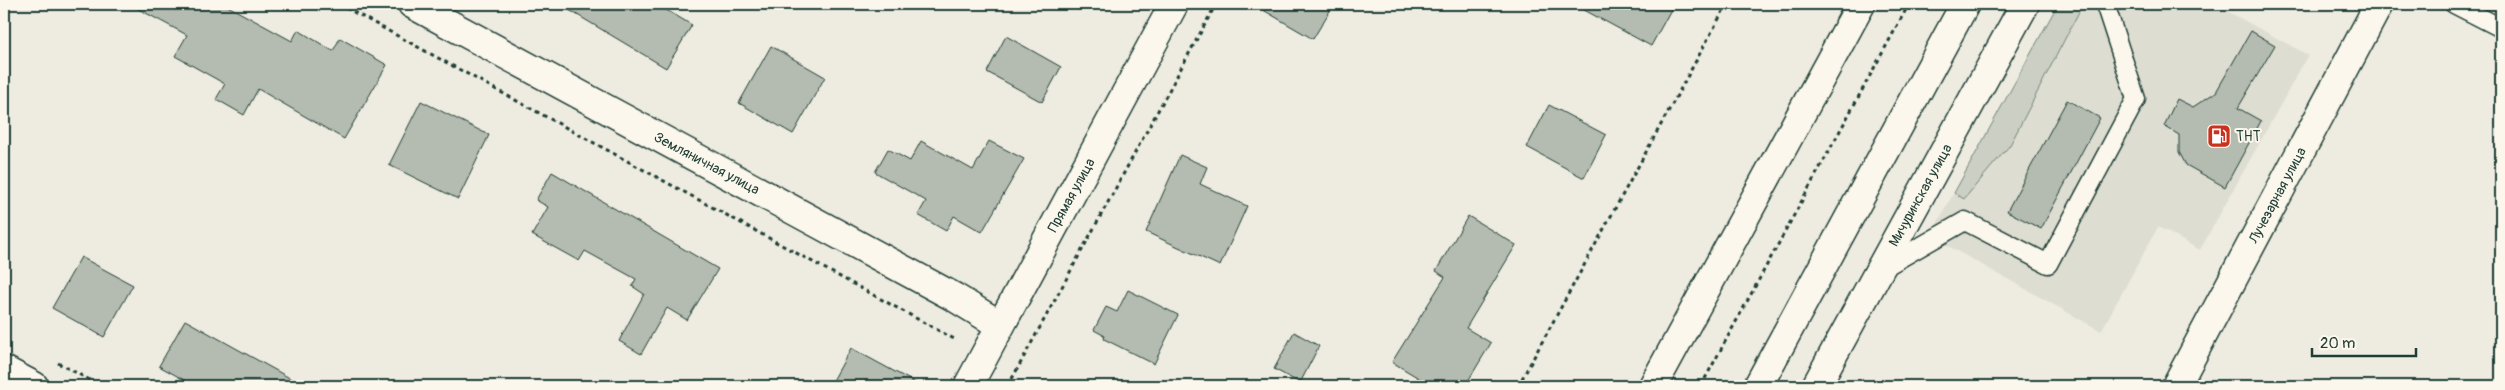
<svg xmlns="http://www.w3.org/2000/svg" width="2505" height="390" font-family="Pangolin,sans-serif">
  <style>
    .built { fill: #ddddd2 }
    .green { fill: #cbcfc4; stroke: #75867c }
    .building { fill: #b4bbb0; stroke: #1f3d34 }
    .lines { fill: none; stroke-linecap: round; stroke-linejoin: round }
    .lane-casing { stroke: #1f3d34; stroke-width: 21 }
    .street-casing { stroke: #1f3d34; stroke-width: 31 }
    .primary-casing { stroke: #1f3d34; stroke-width: 31 }
    .path { stroke: #1f3d34; stroke-width: 3; stroke-dasharray: 4 4; stroke-linecap: butt }
    .lane { stroke: #fbf7ec; stroke-width: 18 }
    .street { stroke: #fbf7ec; stroke-width: 28 }
    .primary { stroke: #fbf7ec; stroke-width: 28 }
    .labels { text-anchor: middle; stroke-width: 4; stroke-linejoin: round; paint-order: stroke }
    .poi-label { font-size: 14px; fill: #1f3d34; stroke: #fbf7ec; text-anchor: start }
    .street-label { font-size: 14px; fill: #1f3d34; stroke: #fbf7ec }
  </style>
  <rect width="100%" height="100%" fill="#eeece1"/>
  <filter id="ink" filterUnits="userSpaceOnUse"><feTurbulence type="fractalNoise" baseFrequency=".02" numOctaves="2"/><feDisplacementMap in="SourceGraphic" scale="10" xChannelSelector="R" yChannelSelector="G"/><feConvolveMatrix kernelMatrix="1 2 1 2 8 2 1 2 1" color-interpolation-filters="sRGB"/></filter>
  <g filter="url(#ink)">
    <polygon class="built" points="2058,4 2214,4 2308,55 2200,250 2158,227 2101,331 1930,236"/>
    <polygon class="green" points="2058,4 2083,4 2010,145 1964,199 1954,193"/>
    <g class="building">
      <polygon points="129,4 224,4 292,41 298,30 333,51 340,38 387,65 344,139 258,89 244,115 216,99 225,84 175,56 187,35"/>
      <polygon points="559,4 656,4 692,25 666,68"/>
      <polygon points="1253,4 1334,4 1313,39"/>
      <polygon points="1573,4 1674,4 1651,46"/>
      <polygon points="2251,31 2275,45 2238,108 2261,121 2225,187 2186,165 2179,152 2179,135 2164,126 2177,99 2193,107 2216,92"/>
      <polygon points="1006,36 1061,67 1042,102 987,72"/>
      <polygon points="771,46 825,77 793,134 739,103"/>
      <polygon points="2067,100 2100,118 2041,229 2007,211"/>
      <polygon points="421,101 489,135 458,199 389,165"/>
      <polygon points="1549,105 1606,135 1584,178 1527,147"/>
      <polygon points="921,141 973,170 989,141 1024,159 982,232 954,216 946,231 918,215 926,201 875,172 888,149 910,161"/>
      <polygon points="1180,155 1207,167 1200,184 1247,206 1220,266 1146,232"/>
      <polygon points="552,172 718,269 687,320 667,308 641,354 619,341 644,294 632,286 636,279 585,251 579,261 532,235 548,207 536,200"/>
      <polygon points="1468,216 1516,245 1466,328 1491,343 1465,386 1432,386 1392,362 1445,277 1436,271"/>
      <polygon points="81,257 133,285 104,337 52,308"/>
      <polygon points="1128,290 1178,315 1154,364 1104,339 1105,336 1094,330 1106,307 1117,312"/>
      <polygon points="185,320 304,386 195,386 159,366"/>
      <polygon points="1294,332 1319,346 1300,383 1274,369"/>
      <polygon points="851,348 921,386 830,386"/>
    </g>
    <g class="lines">
      <g class="lane-casing">
        <g id="lane">
          <polyline points="2454,4 2501,28"/>
          <polyline points="1883,268 1965,221 2048,264 2136,99 2105,4"/>
        </g>
      </g>
      <g class="street-casing">
        <g id="street">
          <polyline points="412,4 954,297 1000,325"/>
          <polyline points="4,370 34,386"/>
          <polyline points="968,386 1174,4"/>
          <polyline points="1653,386 1861,4"/>
          <polyline points="2176,386 2379,4"/>
        </g>
      </g>
      <g class="primary-casing">
        <g id="primary">
          <polyline points="1758,386 1965,4"/>
          <polyline points="1816,386 2025,4"/>
        </g>
      </g>
      <g class="path">
        <polyline points="339,4 956,340"/>
        <polyline points="4,334 10,338"/>
        <polyline points="58,363 101,386"/>
        <polyline points="1008,386 1216,4"/>
        <polyline points="1518,386 1727,4"/>
        <polyline points="1701,386 1909,4"/>
      </g>
      <use href="#lane" class="lane"/>
      <use href="#street" class="street"/>
      <use href="#primary" class="primary"/>
    </g>
  </g>
  <defs>
    <g id="fuel-square" transform="scale(1.25)"><rect x="-9" y="-9" width="18" height="18" rx="4" fill="#c8321e" stroke="#fbf7ec"/><path d="M-5.5-6h7V0h2V4h1.3V-2.5L3-4.5l.8-.8L6-3V5H2.5V1h-1V6h-7ZM-4.2-4.7v3.2H.2V-4.7Z" fill="#fff"/></g>
  </defs>
  <g fill-rule="evenodd">
    <use href="#fuel-square" x="2219" y="136"/>
  </g>
  <g class="labels">
    <g class="poi-label">
      <text x="2236" y="141">ТНТ</text>
    </g>
    <g class="street-label">
      <text transform="translate(707 163) rotate(28)" y="5">Земляничная улица</text>
      <text transform="translate(1071 195) rotate(-61)" y="5">Прямая улица</text>
      <text transform="translate(1920 195) rotate(-61)" y="5">Мичуринская улица</text>
      <text transform="translate(2277 195) rotate(-62)" y="5">Лучезарная улица</text>
    </g>
  </g>
  <rect width="2505" height="390" fill="none" stroke="#fbf7ec" stroke-width="20"/>
  <rect x="10" y="10" width="2485" height="370" fill="none" stroke="#1f3d34" stroke-width="2" filter="url(#ink)"/>
  <path d="M2312 348v8h104v-8" fill="none" stroke="#1f3d34" stroke-width="2.5"/>
  <text x="2320" y="348" font-size="15" fill="#1f3d34" stroke="#fbf7ec" stroke-width="4" paint-order="stroke">20 m</text>
</svg>
